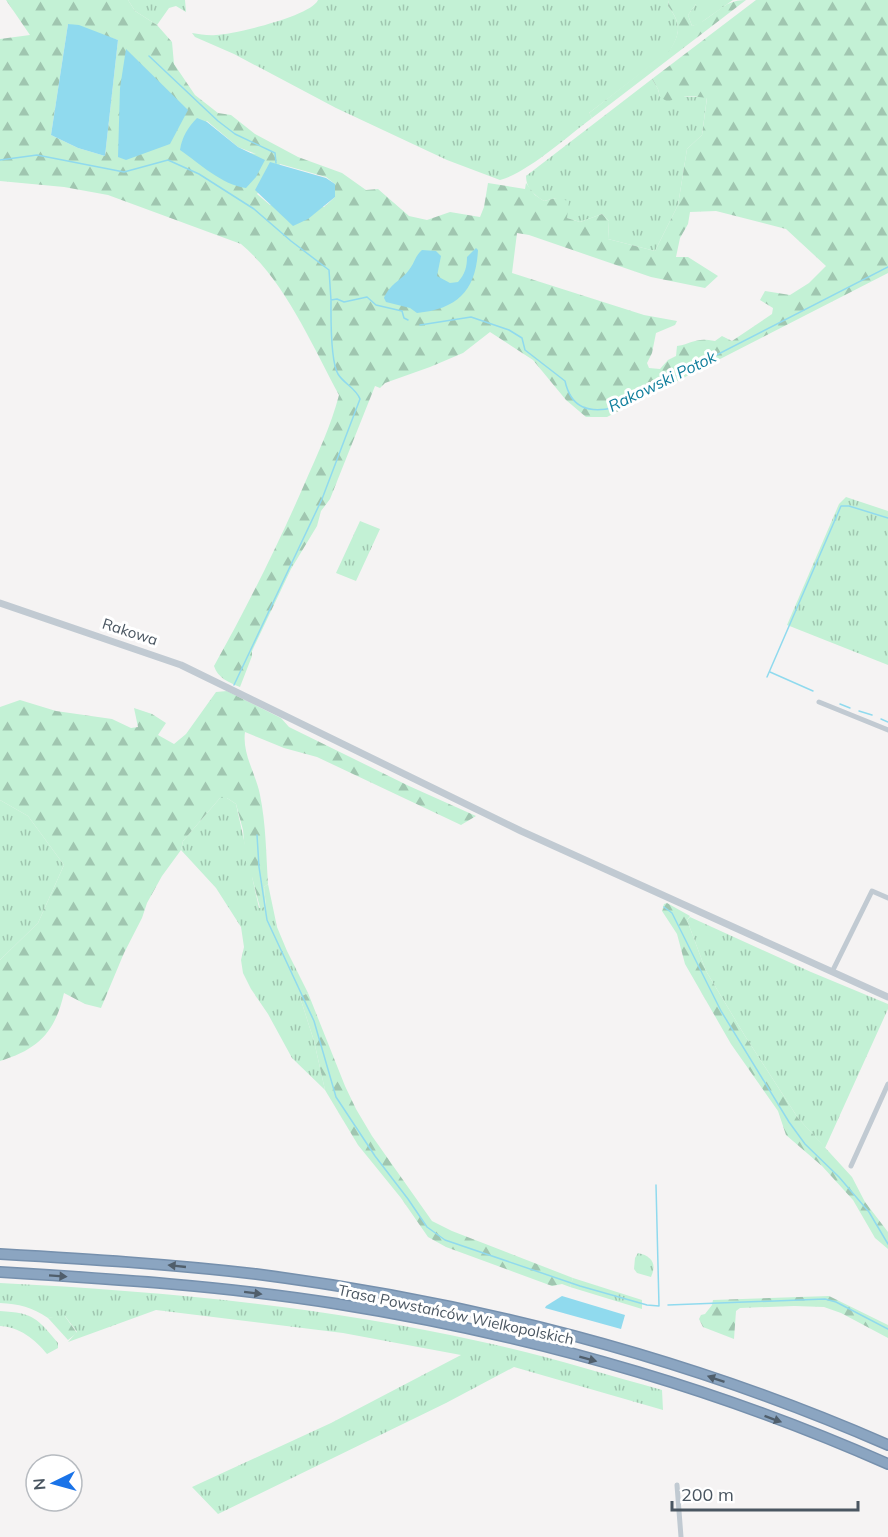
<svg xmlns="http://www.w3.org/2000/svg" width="888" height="1537" font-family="Mulish,sans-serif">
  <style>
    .grass { fill: url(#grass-tufts) }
    .forest { fill: url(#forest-firs); fill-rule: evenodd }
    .water { fill: #90daee }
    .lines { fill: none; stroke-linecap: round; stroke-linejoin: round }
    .stream { stroke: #90daee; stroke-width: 1.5 }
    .motorway-casing { stroke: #7690ad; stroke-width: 12 }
    .minor { stroke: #c1cad2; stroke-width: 5 }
    .tertiary { stroke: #c1cad2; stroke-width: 7 }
    .motorway { stroke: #8ba5c1; stroke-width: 9 }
    .oneway { fill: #505e6b }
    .labels { text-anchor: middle; stroke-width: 6; stroke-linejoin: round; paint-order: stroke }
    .street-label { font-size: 15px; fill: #4a5661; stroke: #fff }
    .water-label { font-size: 16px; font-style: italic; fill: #0c7c9b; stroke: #fff }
  </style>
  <defs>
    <pattern id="grass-tufts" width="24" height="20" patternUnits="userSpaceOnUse" patternTransform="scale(1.5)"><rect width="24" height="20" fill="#c3f1d5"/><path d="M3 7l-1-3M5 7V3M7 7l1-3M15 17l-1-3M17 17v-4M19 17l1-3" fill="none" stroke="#a0c6b0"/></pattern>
    <pattern id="forest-firs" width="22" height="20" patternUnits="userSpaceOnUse" patternTransform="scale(1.5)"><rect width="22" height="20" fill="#c3f1d5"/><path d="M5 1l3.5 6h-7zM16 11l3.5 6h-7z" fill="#a0c6b0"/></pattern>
  </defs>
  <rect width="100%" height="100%" fill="#f5f3f3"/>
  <g class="grass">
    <polygon points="128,0 185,0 186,12 176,6 169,8 157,25 135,11"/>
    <path d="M318 0H669L668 6C681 23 681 32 670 51L589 113 592 118C568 136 527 173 500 180L447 160 336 108 234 54 195 37 192 33C200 34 208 36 216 35 235 34 311 16 318 0Z"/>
    <polygon points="696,0 733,0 699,24 692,26 688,15 696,4"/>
    <path d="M652 79 658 89 660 97H707L702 135 687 149 678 205 655 251 608 239 609 221 602 214 580 222 567 218V211L556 198 544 201C534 195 526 188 526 176Z"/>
    <polygon points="846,497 888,511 888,665 787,625 839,504"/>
    <polygon points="360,521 380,529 356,581 336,573"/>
    <polygon points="220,798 227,798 236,804 259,908 266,906 264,887 268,884 277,927 287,951 308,993 300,997 314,1041 325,1090 292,1058 268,1014 251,989 243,973 241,960 244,947 241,927 216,888 181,850 183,841"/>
    <polygon points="0,800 28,816 64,865 38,923 0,960"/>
    <polygon points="690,917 811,972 888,1004 888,1009 825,1148 798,1118 745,1036 706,971 687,920"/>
    <path d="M638 1253C652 1256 657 1264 651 1277L637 1273 634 1269 635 1258Z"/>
    <polygon points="573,1278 642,1300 642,1309 570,1287"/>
    <path d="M0 1283C160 1291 321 1306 478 1341 540 1354 601 1373 662 1390L663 1410 514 1367 446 1403 218 1514 192 1487 331 1423 461 1355 343 1333 156 1310 68 1342 77 1332 65 1316 48 1318C32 1307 19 1304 0 1303Z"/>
    <path d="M0 1311C34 1313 37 1318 58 1343V1348L47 1354C36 1340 18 1326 0 1326Z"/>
  </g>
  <g class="forest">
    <path d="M6 0H128L135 11 157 25 172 42 174 64 195 95 218 113 231 115 255 134 298 157 342 173 366 190 378 189 409 216 427 220 450 212 480 217 484 207 488 183 525 189 526 183 535 195 544 201 556 198 569 201 567 218 580 222 602 214 609 221 608 239 655 251 678 205 687 149 702 135 707 98C694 96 680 95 668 102L660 97 658 89 652 79 756 0H888V273L607 417H586L566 400 533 360 490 332 463 353 430 367 385 383 380 388 375 386 330 499 321 511 317 526 291 569 252 651V656L240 687C228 682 218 678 214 666 247 607 277 547 304 485 317 455 331 426 339 395 312 345 285 281 241 244L108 195 64 187 0 181V39L30 35ZM68 24 118 40 105 156 78 148 51 135ZM120 88 188 110 120 114ZM207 121 238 147 256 154 182 141ZM280 164 326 177 335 184V197L324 207 270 205 257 194ZM716 211 786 229 826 266 809 283 790 295 765 291 760 300 773 308 772 314 732 341 722 336 715 341C695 337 694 343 677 346L676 356 668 360 660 369 649 368 647 363 652 353 656 333 675 325 677 321 644 315 512 273 517 233 529 235 651 277 705 288 718 276 688 257H676L680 238 688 224 690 212Z"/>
    <path d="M669 0H696V4L688 15 692 26C714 19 721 0 746 0L592 118 589 113 670 50C681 32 681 23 668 6Z"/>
    <path d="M227 691 281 718 289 727 409 786 476 816 461 825 317 757 284 748 245 732C242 754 256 774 260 795 266 824 266 854 268 884L264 887 266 907 260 908 252 877 247 873 243 830 236 804 227 798H220L183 841 181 850 162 876 147 903 142 918 124 953 101 1008 85 1004 64 993C55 1032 39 1049 0 1061V960L38 923 64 865 28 816 0 800V707L20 700 56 711 112 719 131 728 138 727 134 708 152 714 166 723 158 735 174 744 186 734 216 692Z"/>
    <polygon points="667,903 690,916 687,920 706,971 745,1036 798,1118 852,1177 865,1202 888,1232 888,1249 875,1238 853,1200 822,1166 786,1135 778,1111 731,1044 685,964 677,934 662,911 664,904"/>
    <polygon points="308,993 345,1086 356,1109 372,1136 432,1221 452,1231 573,1278 570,1287 562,1284 552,1286 446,1247 428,1237 401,1198 358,1145 325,1090 314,1041 300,997"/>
    <polygon points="829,1296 888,1325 888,1338 841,1313 824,1307 794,1306 740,1308 736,1311 734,1339 703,1327 699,1319 701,1315 705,1314 712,1305 713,1300"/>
    <polygon points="64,1315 77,1333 68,1340 48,1318"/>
  </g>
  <g class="water">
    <polygon points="68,24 79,25 118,40 105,156 78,148 51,135"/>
    <polygon points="126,49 188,110 170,144 126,160 118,157 120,88"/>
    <path d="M197 118 207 122 238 147 265 160 256 177 246 188C222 185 199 163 180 150 182 137 188 127 197 118Z"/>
    <polygon points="270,162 326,178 335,184 335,197 308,219 293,226 255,190"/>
    <path d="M476 248 478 250C476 290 458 309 417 313L410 308 386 302 384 298C390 283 403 280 411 267 415 261 416 255 422 250L436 251 441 256 437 276 450 283 458 282C465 274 467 267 467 257Z"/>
    <polygon points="562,1296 625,1315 621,1329 545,1308 546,1306"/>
  </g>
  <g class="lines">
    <g class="stream">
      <polyline points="149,56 218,121 235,134 275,153 276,163"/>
      <polyline points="0,160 37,155 124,172 168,160 199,174 254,209 291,241 329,270 331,300 337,299 344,302 367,297 376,305 402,311 404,318 408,320"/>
      <path d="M420 325 471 317 509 330 522 338 525 350 565 381C571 408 588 413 613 408L888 267"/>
      <polyline points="770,672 813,691"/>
      <polyline points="767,677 841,506 849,506 888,518"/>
      <path d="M234 685 322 499 360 399C356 388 344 384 338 374 330 360 331 318 331 301"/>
      <polyline points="840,704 850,708"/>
      <polyline points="859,711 872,715"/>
      <polyline points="881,719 888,722"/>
      <polyline points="257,835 259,867 267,920 314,1021 336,1097 375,1156 408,1199 427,1227 445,1240 580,1286 647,1305 659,1306 656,1185"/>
      <polyline points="664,907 672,913 721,1011 789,1122 805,1144 839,1177 869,1212 888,1244"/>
      <polyline points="668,1305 825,1299 836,1302 888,1329"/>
    </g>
    <g class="motorway-casing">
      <g id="motorway">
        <path d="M0 1254C86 1259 171 1264 256 1274 473 1302 687 1357 888 1445"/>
        <path d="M0 1272C113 1279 226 1286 338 1304 526 1334 714 1387 888 1464"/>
      </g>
    </g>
    <g class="minor">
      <polyline points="819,702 888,730"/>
      <polyline points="832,972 872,891 888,898"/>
      <polyline points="851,1166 888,1084"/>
      <polyline points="677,1485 681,1537"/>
    </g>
    <polyline class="tertiary" points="0,603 181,665 521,831 888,997"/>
    <use href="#motorway" class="motorway"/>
  </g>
  <defs><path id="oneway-solid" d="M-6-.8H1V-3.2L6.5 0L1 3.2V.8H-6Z" transform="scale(1.5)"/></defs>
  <g class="oneway">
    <use href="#oneway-solid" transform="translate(177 1266) rotate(-174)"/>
    <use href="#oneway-solid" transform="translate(58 1276) rotate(4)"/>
    <use href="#oneway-solid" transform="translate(253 1293) rotate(7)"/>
    <use href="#oneway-solid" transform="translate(588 1359) rotate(15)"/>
    <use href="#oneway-solid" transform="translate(716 1379) rotate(-161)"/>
    <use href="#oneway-solid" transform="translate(773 1419) rotate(20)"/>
  </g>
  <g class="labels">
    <g class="street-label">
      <text transform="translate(130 632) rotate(18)" y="5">Rakowa</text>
      <text transform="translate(456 1315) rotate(12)" y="5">Trasa Powstańców Wielkopolskich</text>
    </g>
    <g class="water-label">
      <text transform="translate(662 381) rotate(-26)" y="6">Rakowski Potok</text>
    </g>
  </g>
  <g transform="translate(54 1483) rotate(265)"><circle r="28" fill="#ffffff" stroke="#b7bbc0" stroke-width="1.5"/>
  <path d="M0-4.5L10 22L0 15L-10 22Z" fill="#1a73e8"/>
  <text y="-9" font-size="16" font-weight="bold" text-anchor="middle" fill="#4a5661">N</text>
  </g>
  <path d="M672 1501v9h186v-9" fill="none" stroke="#4a5661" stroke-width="3"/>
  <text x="681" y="1501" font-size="18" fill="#4a5661" stroke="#ffffff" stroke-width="4.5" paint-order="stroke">200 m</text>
</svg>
